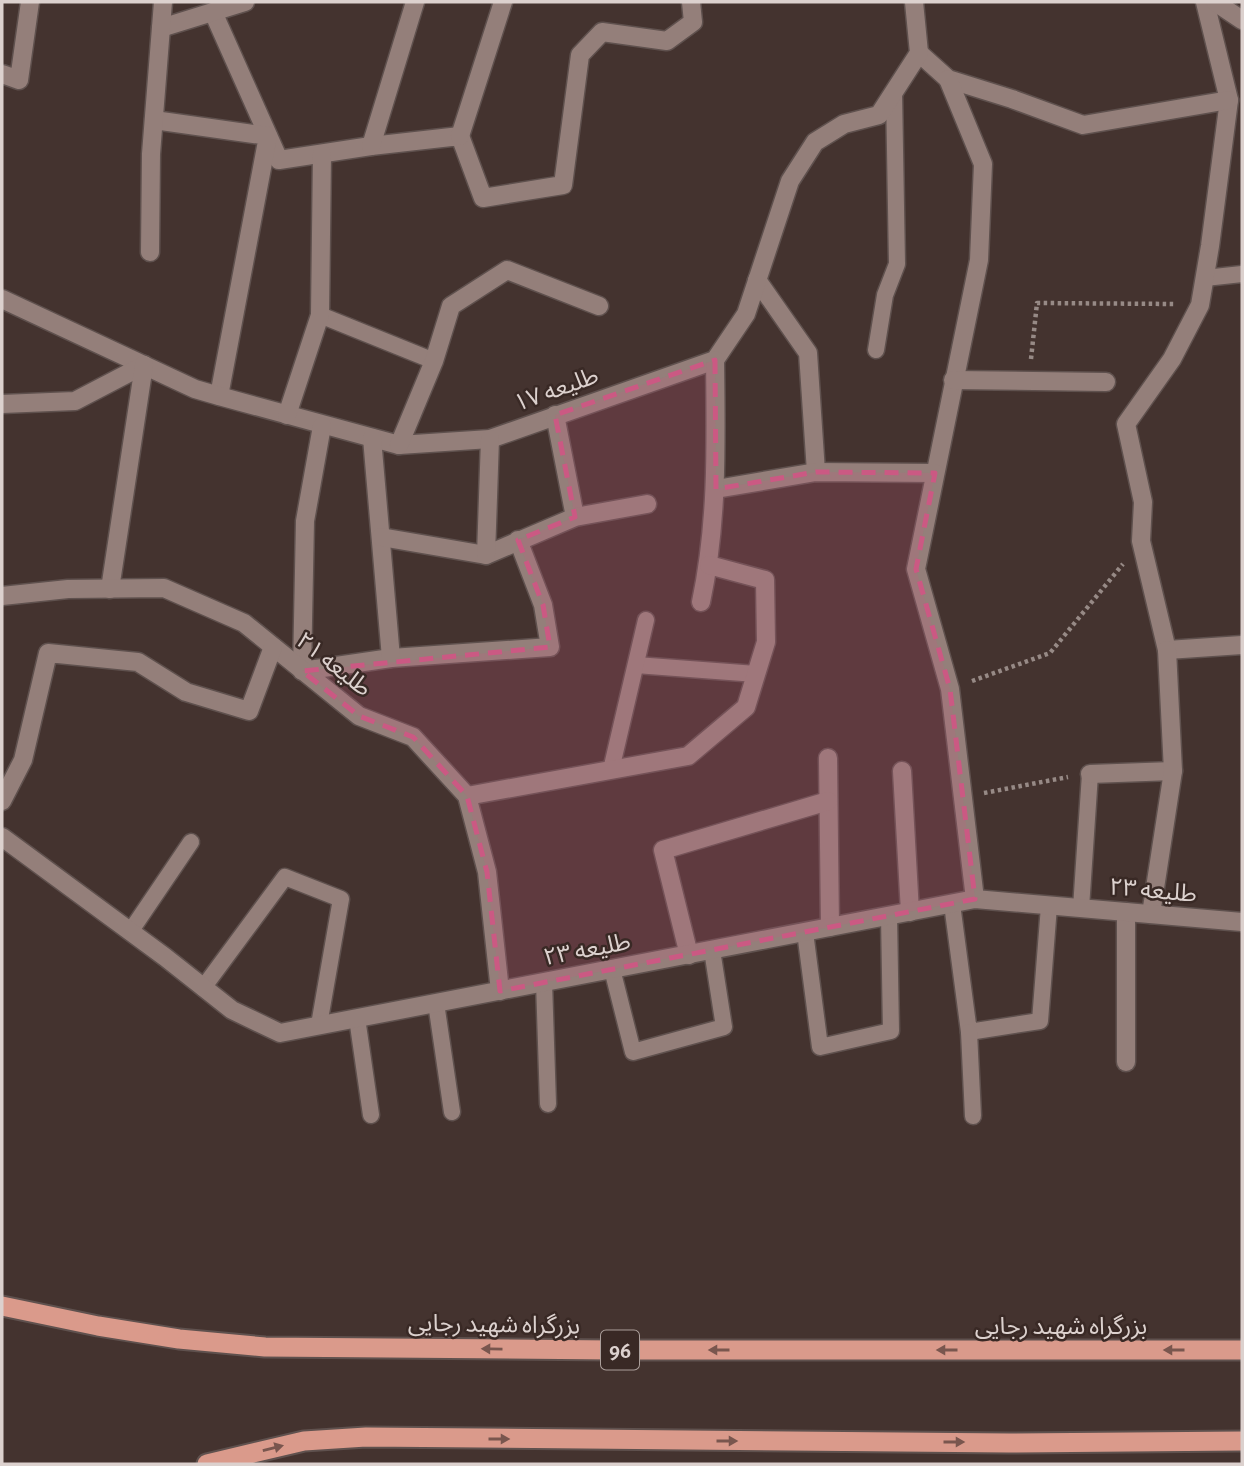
<svg xmlns="http://www.w3.org/2000/svg" width="1244" height="1466" font-family="'Alegreya Sans','Noto Sans Arabic',sans-serif">
  <style>
    .lines { fill: none; stroke-linecap: round; stroke-linejoin: round }
    .service-casing { stroke: #5f514e; stroke-width: 19 }
    .minor-casing { stroke: #5f514e; stroke-width: 21 }
    .secondary-casing { stroke: #5f514e; stroke-width: 21 }
    .trunk-casing { stroke: #5f514e; stroke-width: 23 }
    .path { stroke: #978a86; stroke-width: 4.5; stroke-dasharray: 3.5 3.5; stroke-linecap: butt }
    .service { stroke: #947f7a; stroke-width: 16 }
    .minor { stroke: #947f7a; stroke-width: 18 }
    .secondary { stroke: #947f7a; stroke-width: 18 }
    .trunk { stroke: #da9a8b; stroke-width: 19 }
    .oneway { fill: #79564e }
    .marked { fill: #cb5983; fill-opacity: 0.2; stroke: #cb5983; stroke-width: 5; stroke-dasharray: 14 9; stroke-linejoin: round }
    .labels { text-anchor: middle; stroke-width: 5; stroke-linejoin: round; paint-order: stroke }
    .shield { fill: #392925; stroke: #ab9f9b; stroke-width: 2 }
    .shield-label { font-size: 23px; font-weight: bold; fill: #dcd1ce }
    .street-label { font-size: 24px; fill: #dcd1ce; stroke: #392925 }
  </style>
  <rect width="100%" height="100%" fill="#44332f"/>
  <g class="lines">
    <g class="service-casing">
      <g id="service">
        <polyline points="1205,278 1242,274"/>
        <polyline points="320,315 434,361"/>
        <polyline points="876,350 885,295 897,264 894,92"/>
        <polyline points="636,665 756,674"/>
        <polyline points="611,770 646,620"/>
        <polyline points="952,904 969,1032 1040,1021 1049,906"/>
        <polyline points="1081,908 1090,774"/>
        <polyline points="130,932 191,842"/>
        <polyline points="805,932 820,1047 891,1031 889,916"/>
        <polyline points="612,969 633,1052 724,1027 712,950"/>
        <polyline points="544,982 548,1104"/>
        <polyline points="203,988 285,877 341,899 319,1025"/>
        <polyline points="436,1003 452,1112"/>
        <polyline points="357,1018 371,1115"/>
        <polyline points="969,1032 973,1116"/>
      </g>
    </g>
    <g class="minor-casing">
      <g id="minor">
        <polyline points="1205,2 1229,100 1210,246 1200,305 1172,359 1126,424 1143,502 1141,541 1167,650 1242,645"/>
        <polyline points="1215,2 1242,20"/>
        <polyline points="213,12 279,160 371,146 460,136 483,198 563,185 580,55 602,32 667,41 693,22 691,2"/>
        <polyline points="161,28 245,2"/>
        <polyline points="919,53 948,79 1012,99 1083,125 1229,100"/>
        <polyline points="2,74 19,80 30,2"/>
        <polyline points="948,79 983,164 979,260 916,569 950,689 975,899"/>
        <polyline points="154,120 268,136 219,396"/>
        <polyline points="460,136 503,2"/>
        <polyline points="371,146 415,2"/>
        <polyline points="150,252 151,154 163,2"/>
        <polyline points="757,280 808,353 816,472"/>
        <polyline points="2,299 195,389 219,396 399,445 490,439 715,360 746,314 790,181 815,142 844,124 879,115 919,53 914,2"/>
        <polyline points="953,380 1106,382"/>
        <polyline points="2,404 75,401 144,365"/>
        <polyline points="287,415 320,315 322,154"/>
        <polyline points="555,415 575,517"/>
        <polyline points="322,426 305,521 302,671 391,658 550,647 543,605 518,540"/>
        <polyline points="372,438 391,658"/>
        <polyline points="399,445 434,361 451,306 507,270 599,306"/>
        <polyline points="716,489 816,472 935,473"/>
        <polyline points="381,537 486,555 575,517 647,504"/>
        <polyline points="486,555 490,439"/>
        <polyline points="110,589 144,365"/>
        <polyline points="2,596 68,589 164,588 244,623 359,716 413,737 467,796 487,872 500,991"/>
        <path d="M701 602C718 522 716 441 715 360"/>
        <polyline points="828,758 830,927"/>
        <polyline points="902,771 910,912"/>
        <polyline points="1090,774 1173,771"/>
        <polyline points="467,796 688,756 746,707 766,642 765,580 709,565"/>
        <polyline points="2,801 23,760 48,653 138,662 186,692 249,711 273,647"/>
        <polyline points="1151,914 1173,771 1167,650"/>
        <polyline points="689,955 663,850 828,801"/>
        <polyline points="1126,1062 1126,912"/>
      </g>
    </g>
    <g class="secondary-casing">
      <polyline id="secondary" points="2,837 165,957 232,1010 280,1033 975,899 1242,922"/>
    </g>
    <g class="trunk-casing">
      <g id="trunk">
        <polyline points="2,1306 98,1326 179,1339 265,1347 613,1350 1242,1350"/>
        <polyline points="207,1464 304,1441 366,1437 1009,1443 1242,1441"/>
      </g>
    </g>
    <g class="path">
      <polyline points="1031,359 1037,303 1175,304"/>
      <polyline points="972,681 1050,653 1123,564"/>
      <polyline points="984,793 1068,777"/>
    </g>
    <use href="#service" class="service"/>
    <use href="#minor" class="minor"/>
    <use href="#secondary" class="secondary"/>
    <use href="#trunk" class="trunk"/>
  </g>
  <defs><path id="oneway-solid" d="M-6-.8H1V-3.2L6.5 0L1 3.2V.8H-6Z" transform="scale(1.75)"/></defs>
  <g class="oneway">
    <use href="#oneway-solid" transform="translate(492 1349) rotate(-179)"/>
    <use href="#oneway-solid" transform="translate(719 1350) rotate(-180)"/>
    <use href="#oneway-solid" transform="translate(947 1350) rotate(-180)"/>
    <use href="#oneway-solid" transform="translate(1174 1350) rotate(-180)"/>
    <use href="#oneway-solid" transform="translate(499 1439)"/>
    <use href="#oneway-solid" transform="translate(727 1441)"/>
    <use href="#oneway-solid" transform="translate(954 1442)"/>
    <use href="#oneway-solid" transform="translate(273 1448) rotate(-14)"/>
  </g>
  <path class="marked" d="M715 360 716 489 816 472 935 473 916 569 950 689 975 899 500 991 487 872 467 796 413 737 359 716 302 671 550 647 543 605 518 540 575 517 555 415Z"/>
  <g class="labels">
    <rect class="shield" x="601" y="1330.5" width="38" height="39" rx="5"/>
    <g class="shield-label">
      <text x="620" y="1358">96</text>
    </g>
    <g class="street-label">
      <text transform="translate(556 389) rotate(-20)" y="8">طلیعه ۱۷</text>
      <text transform="translate(334 664) rotate(38)" y="8">طلیعه ۲۱</text>
      <text transform="translate(1153 890) rotate(5)" y="8">طلیعه ۲۳</text>
      <text transform="translate(587 949) rotate(-11)" y="8">طلیعه ۲۳</text>
      <text transform="translate(494 1324) rotate(1)" y="8">بزرگراه شهید رجایی</text>
      <text x="1061" y="1334">بزرگراه شهید رجایی</text>
    </g>
  </g>
  <rect width="1244" height="1466" fill="none" stroke="#dcd1ce" stroke-width="7"/>
</svg>
